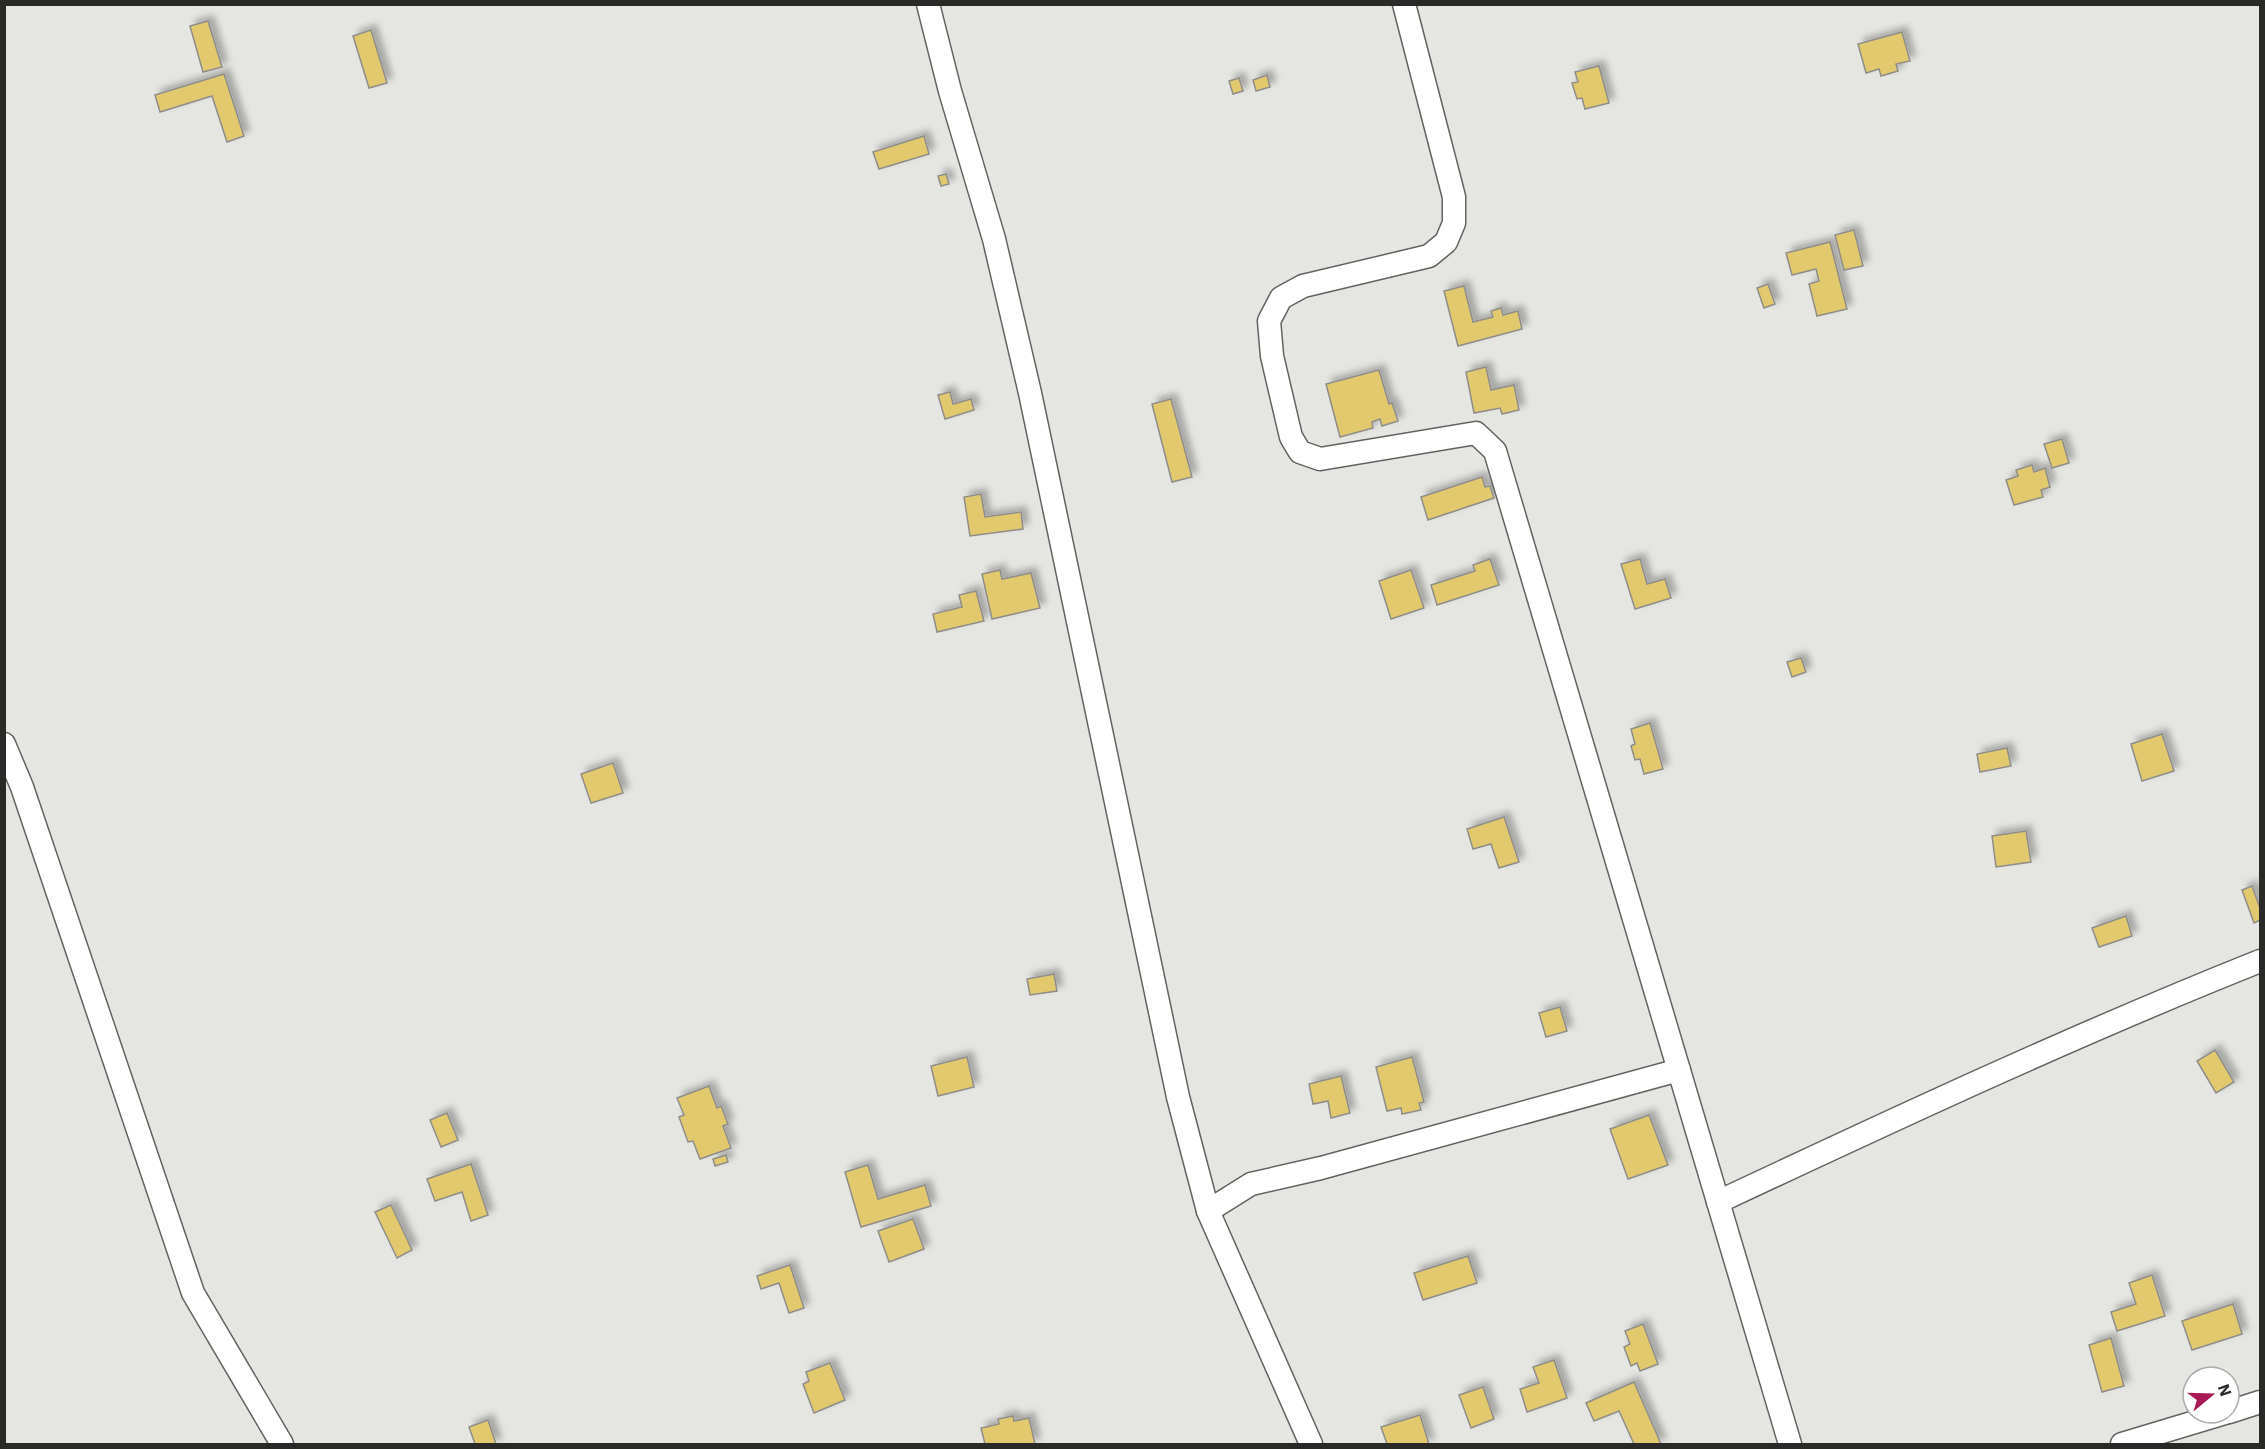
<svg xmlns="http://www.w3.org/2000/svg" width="2265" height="1449" font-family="'IBM Plex Sans',sans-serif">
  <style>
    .building { fill: #e3c96d; stroke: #8e8d8a; stroke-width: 1.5; filter: url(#shadow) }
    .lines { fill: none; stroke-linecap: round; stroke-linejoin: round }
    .street-casing { stroke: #626360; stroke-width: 25 }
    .street { stroke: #fff; stroke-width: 22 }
  </style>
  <defs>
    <filter id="shadow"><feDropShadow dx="5.5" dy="-5.5" stdDeviation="3" flood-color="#0004"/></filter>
  </defs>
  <rect width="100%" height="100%" fill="#e5e6e2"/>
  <g class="building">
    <polygon points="208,21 222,67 203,72 190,26"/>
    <polygon points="371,30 387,83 369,88 353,36"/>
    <polygon points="1902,32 1910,61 1896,64 1898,71 1881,76 1879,69 1866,73 1858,44"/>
    <polygon points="1599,66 1609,103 1585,109 1582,98 1577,99 1572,83 1578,82 1575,72"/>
    <polygon points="224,74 244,136 227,142 212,96 160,112 155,95"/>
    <polygon points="1267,75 1270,87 1256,91 1253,80"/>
    <polygon points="1239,78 1243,91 1233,94 1229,81"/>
    <polygon points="924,136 929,154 879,169 873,152"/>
    <polygon points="946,174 949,184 941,186 938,176"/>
    <polygon points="1854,230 1863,266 1844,270 1835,235"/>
    <polygon points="1830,242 1847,309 1817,316 1809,284 1819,281 1816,269 1792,275 1786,253"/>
    <polygon points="1768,284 1775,304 1764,308 1757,288"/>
    <polygon points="1464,286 1473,322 1493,317 1491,311 1501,308 1503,315 1518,311 1522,329 1458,346 1444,291"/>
    <polygon points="1486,367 1491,390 1514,385 1519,410 1502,414 1500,408 1474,413 1466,372"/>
    <polygon points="1379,370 1389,404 1392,403 1398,421 1382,426 1380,419 1372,422 1373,428 1340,437 1326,384"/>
    <polygon points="950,392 953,404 971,399 974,410 945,419 938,395"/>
    <polygon points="1171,399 1192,477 1172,482 1152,404"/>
    <polygon points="2062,439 2069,463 2052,468 2044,444"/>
    <polygon points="2032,465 2034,472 2045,468 2050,487 2041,490 2043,497 2014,505 2006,480 2018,476 2016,470"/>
    <polygon points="1482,477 1485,487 1490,486 1494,498 1428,520 1421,497"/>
    <polygon points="981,494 985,517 1021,512 1023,529 970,536 964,497"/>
    <polygon points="1490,559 1499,585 1437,605 1431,585 1475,571 1473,565"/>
    <polygon points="1640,559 1647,584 1665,579 1671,598 1635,609 1621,564"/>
    <polygon points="1000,570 1002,579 1031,573 1040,608 992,619 982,574"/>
    <polygon points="1411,570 1424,608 1391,619 1379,581"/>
    <polygon points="976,591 984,621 937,632 933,614 962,607 959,595"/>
    <polygon points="1801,658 1806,672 1792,677 1787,662"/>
    <polygon points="1650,723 1663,769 1644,774 1640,759 1635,760 1631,746 1635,744 1631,729"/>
    <polygon points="2162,734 2174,771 2142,781 2131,744"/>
    <polygon points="2007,748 2011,766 1980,772 1977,754"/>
    <polygon points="613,763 623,793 591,803 581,774"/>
    <polygon points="1504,817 1519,862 1499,868 1491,844 1473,849 1467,829"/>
    <polygon points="2026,831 2031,862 1996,867 1992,836"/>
    <polygon points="2252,886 2260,908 2260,920 2254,923 2242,890"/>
    <polygon points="2126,916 2132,936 2099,947 2092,928"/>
    <polygon points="1054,974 1057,991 1030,995 1027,979"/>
    <polygon points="1560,1007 1567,1031 1546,1037 1539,1013"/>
    <polygon points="2215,1050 2234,1082 2216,1093 2197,1061"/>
    <polygon points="967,1057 974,1087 938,1096 931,1066"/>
    <polygon points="1412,1057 1424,1102 1419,1103 1421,1110 1402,1114 1401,1108 1387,1111 1376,1067"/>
    <polygon points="1341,1076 1350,1113 1331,1118 1328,1101 1313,1104 1309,1084"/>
    <polygon points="709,1086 717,1108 721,1106 728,1124 723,1126 731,1148 700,1159 693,1141 688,1142 679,1117 684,1115 677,1098"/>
    <polygon points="447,1113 458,1140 441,1147 430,1120"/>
    <polygon points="1649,1115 1668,1165 1628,1179 1610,1129"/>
    <polygon points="726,1155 728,1162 715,1166 713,1159"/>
    <polygon points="471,1164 488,1215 471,1221 462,1192 435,1201 427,1179"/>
    <polygon points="868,1165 878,1199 925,1185 931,1206 861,1227 845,1172"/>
    <polygon points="391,1205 412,1250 397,1258 375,1212"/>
    <polygon points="913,1219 924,1249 889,1262 878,1231"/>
    <polygon points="1468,1256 1477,1283 1423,1300 1414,1273"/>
    <polygon points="790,1265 804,1308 789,1313 779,1283 761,1289 757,1276"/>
    <polygon points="2152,1275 2165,1316 2117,1331 2111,1312 2136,1304 2129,1283"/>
    <polygon points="2233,1304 2242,1334 2192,1350 2182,1321"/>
    <polygon points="1643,1324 1658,1364 1640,1371 1637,1363 1631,1366 1624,1347 1630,1344 1625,1331"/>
    <polygon points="2111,1338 2124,1386 2102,1392 2089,1345"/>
    <polygon points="1554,1360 1567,1398 1527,1412 1520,1389 1539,1383 1533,1367"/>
    <polygon points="830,1363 845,1400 814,1413 803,1384 809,1381 806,1372"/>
    <polygon points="1634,1382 1661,1444 1634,1444 1619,1411 1594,1421 1586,1403"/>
    <polygon points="1483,1387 1494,1419 1471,1428 1459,1395"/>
    <polygon points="1420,1415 1429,1444 1387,1444 1381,1427"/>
    <polygon points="1013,1416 1014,1421 1029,1418 1035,1444 985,1444 981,1428 999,1424 998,1419"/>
    <polygon points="488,1420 496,1444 475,1444 469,1427"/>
  </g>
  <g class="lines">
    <g class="street-casing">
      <g id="street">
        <polyline points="928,4 950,91 994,239 1030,393 1178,1097 1208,1211 1311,1444"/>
        <polyline points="1404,4 1454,197 1454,223 1446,242 1429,256 1303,286 1281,298 1269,321 1272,356 1291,437 1300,452 1320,459 1476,433 1495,451 1790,1444"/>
        <polyline points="4,744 22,787 193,1293 282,1444"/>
        <path d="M1718 1202C1897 1118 2077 1034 2260 961"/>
        <polyline points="1208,1211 1251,1184 1321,1168 1679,1070"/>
        <polyline points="2229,1412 2260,1402"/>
        <polyline points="2122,1444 2225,1413"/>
      </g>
    </g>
    <use href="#street" class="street"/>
  </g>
  <rect width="2265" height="1449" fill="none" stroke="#292928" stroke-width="12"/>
  <g transform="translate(2211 1395) rotate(71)"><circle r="28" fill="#ffffff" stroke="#a9a9a9" stroke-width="1.5"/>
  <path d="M0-4.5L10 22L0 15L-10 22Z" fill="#a91955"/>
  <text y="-9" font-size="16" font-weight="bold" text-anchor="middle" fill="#292928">N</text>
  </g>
</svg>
